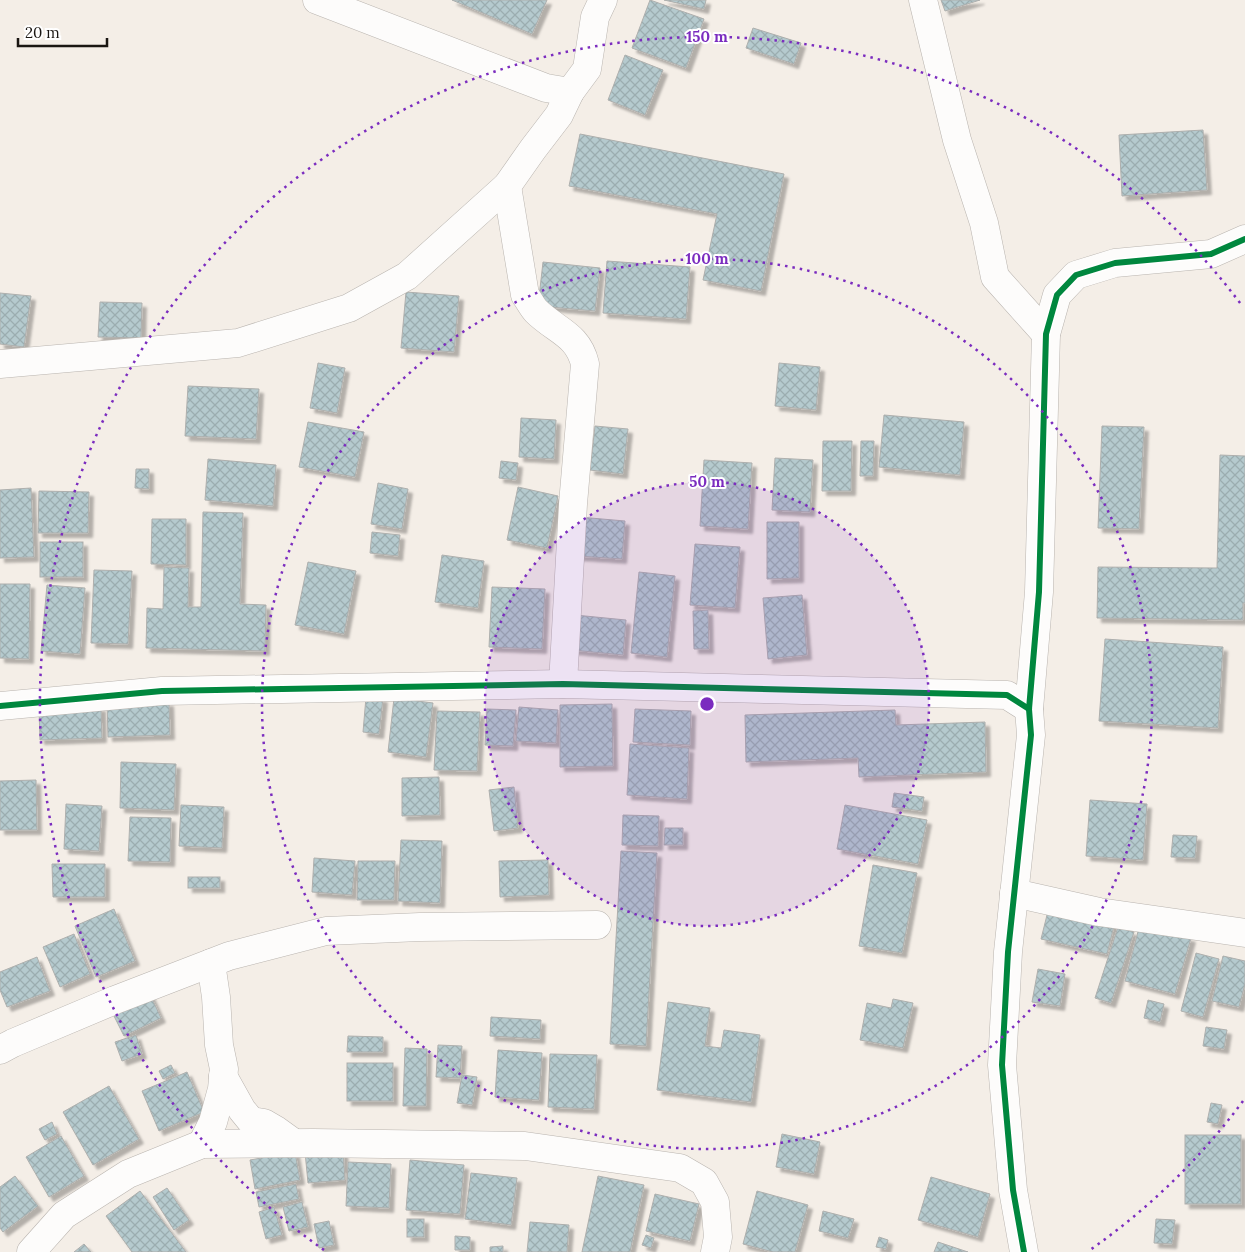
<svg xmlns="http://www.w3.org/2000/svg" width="1245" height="1252" font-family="Lora,serif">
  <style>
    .building { fill: url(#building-cross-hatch); stroke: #aeafad; filter: url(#shadow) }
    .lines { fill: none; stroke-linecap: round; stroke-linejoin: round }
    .street-casing { stroke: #b9b4af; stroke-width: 29 }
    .street { stroke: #fdfcfb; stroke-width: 28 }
    .cycleway-casing { stroke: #fff; stroke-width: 9 }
    .cycleway { stroke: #00873e; stroke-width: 6 }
    .ring { fill: none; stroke: #7b2cbf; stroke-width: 2.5; stroke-dasharray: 2.5 5 }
    .centre { fill: #7b2cbf; stroke: #fff; stroke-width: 2.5 }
    .ring-label { font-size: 15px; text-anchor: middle; font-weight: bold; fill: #7b2cbf; stroke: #fff; stroke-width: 4; stroke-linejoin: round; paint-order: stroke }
  </style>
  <defs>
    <pattern id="building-cross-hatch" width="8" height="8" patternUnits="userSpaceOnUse" patternTransform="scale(1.25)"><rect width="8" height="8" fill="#b5cace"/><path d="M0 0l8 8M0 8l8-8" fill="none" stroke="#9badb0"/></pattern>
    <filter id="shadow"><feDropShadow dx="4.5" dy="4.5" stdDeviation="1" flood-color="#0004"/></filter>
  </defs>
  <rect width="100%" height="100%" fill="#f4eee7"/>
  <g class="building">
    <polygon points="452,0 547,0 532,34"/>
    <polygon points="650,0 704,19 686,68 632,48"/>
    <polygon points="664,0 706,0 704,9"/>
    <polygon points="941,0 980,0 945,11"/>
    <polygon points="753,28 801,43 794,64 746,48"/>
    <polygon points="625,55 663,70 645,115 608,100"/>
    <polygon points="1203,130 1207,190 1122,196 1119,135"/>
    <polygon points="580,134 784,174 761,291 703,280 717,214 569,186"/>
    <polygon points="607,261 690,267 686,319 603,313"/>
    <polygon points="543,262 600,268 595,311 538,306"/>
    <polygon points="406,292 459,296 454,352 401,348"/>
    <polygon points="0,293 31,296 24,347 0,344"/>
    <polygon points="100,302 142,303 141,338 98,337"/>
    <polygon points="318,363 345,368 337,413 310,408"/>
    <polygon points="779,363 820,367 816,410 775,406"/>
    <polygon points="188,386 259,389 256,439 185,436"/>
    <polygon points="884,415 964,422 960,475 879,467"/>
    <polygon points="521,418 556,420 554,459 519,457"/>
    <polygon points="308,422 364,432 355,477 299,467"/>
    <polygon points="595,426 628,429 623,474 590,470"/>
    <polygon points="1102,426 1144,427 1139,529 1098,528"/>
    <polygon points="823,441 852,441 851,491 822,491"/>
    <polygon points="861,441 874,441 873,476 860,476"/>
    <polygon points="1220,455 1245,456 1245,603 1243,603 1243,620 1097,618 1098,567 1217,568"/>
    <polygon points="775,458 813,460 810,512 772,510"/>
    <polygon points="208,459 276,465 273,506 205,500"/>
    <polygon points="704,460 752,463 748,529 700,526"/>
    <polygon points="501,461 518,463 516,480 499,478"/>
    <polygon points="136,469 149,469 149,489 135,488"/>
    <polygon points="378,483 408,489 402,529 371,524"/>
    <polygon points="518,487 558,496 547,548 507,540"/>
    <polygon points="31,488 34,557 0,558 0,490"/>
    <polygon points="39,491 89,492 88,533 38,533"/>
    <polygon points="203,512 243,513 240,604 266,605 265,651 146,648 147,608 163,609 164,567 189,568 188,607 201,607"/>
    <polygon points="579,517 625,521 622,559 577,556"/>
    <polygon points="152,519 186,519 186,565 151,564"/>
    <polygon points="767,522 799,522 799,578 767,579"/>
    <polygon points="372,532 400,535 398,556 370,553"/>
    <rect x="40" y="542" width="43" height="35"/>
    <polygon points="695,544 740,547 735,608 690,605"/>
    <polygon points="442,555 484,561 478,608 435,602"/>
    <polygon points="308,562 356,571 344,634 295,625"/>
    <polygon points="94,570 132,571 128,644 91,643"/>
    <polygon points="639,572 675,576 667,657 631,653"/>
    <polygon points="0,584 30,584 29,659 0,658"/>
    <polygon points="47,585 85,588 80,654 41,651"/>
    <polygon points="492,587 545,589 542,649 489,647"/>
    <polygon points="802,595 807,655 768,659 763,598"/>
    <polygon points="708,610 709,649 694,649 693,611"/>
    <polygon points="575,615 626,620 623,655 572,650"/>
    <polygon points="1105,639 1223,647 1218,728 1099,721"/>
    <polygon points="366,697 383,698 379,734 363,732"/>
    <polygon points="394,698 433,703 426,757 388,752"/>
    <polygon points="169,702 170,735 108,737 107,703"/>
    <polygon points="612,704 613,766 560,767 560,705"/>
    <polygon points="101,707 102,738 40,740 39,709"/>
    <polygon points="519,707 558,710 556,743 516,741"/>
    <polygon points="487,709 516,710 513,746 485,745"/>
    <polygon points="635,709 691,711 690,745 633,742"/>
    <polygon points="895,710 896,725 985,722 986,772 859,777 858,758 746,762 745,715"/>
    <polygon points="437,711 480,712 477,771 434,770"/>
    <polygon points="630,744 689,748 687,799 627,795"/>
    <polygon points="121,762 176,764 174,810 120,808"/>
    <polygon points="439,777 440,815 402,816 402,778"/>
    <polygon points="36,780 37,830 0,830 0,781"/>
    <polygon points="514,787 518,828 494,831 489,790"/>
    <polygon points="894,793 924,797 922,811 892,807"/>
    <polygon points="1090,800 1147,804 1143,860 1086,856"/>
    <polygon points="66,804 102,806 99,851 64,849"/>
    <polygon points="181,805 224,807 222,848 179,846"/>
    <polygon points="845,805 927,820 918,864 837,849"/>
    <polygon points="623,815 659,816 658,846 622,845"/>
    <polygon points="130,817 171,818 170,862 128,861"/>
    <polygon points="665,828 683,828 683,845 664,845"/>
    <polygon points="1173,835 1197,836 1195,858 1171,857"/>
    <polygon points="401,840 442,841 440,903 398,901"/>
    <polygon points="621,851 657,853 646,1046 610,1044"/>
    <polygon points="314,858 355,861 352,895 312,892"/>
    <polygon points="548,860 549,895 500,897 499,861"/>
    <polygon points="358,861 395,861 394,900 357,900"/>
    <polygon points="52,864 105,864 105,897 53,897"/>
    <polygon points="873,865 917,873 902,953 859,946"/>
    <rect x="188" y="877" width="32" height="11"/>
    <polygon points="1049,907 1115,922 1107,954 1041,939"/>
    <polygon points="114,909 135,961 96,977 75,926"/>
    <polygon points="1140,924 1191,938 1175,994 1125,981"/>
    <polygon points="1118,927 1134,932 1111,1003 1095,998"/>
    <polygon points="74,934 90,974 60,987 43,947"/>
    <polygon points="1196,953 1219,959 1203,1017 1181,1011"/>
    <polygon points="1223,956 1245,961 1245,984 1239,1007 1212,1001"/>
    <polygon points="37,957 50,991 7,1007 0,990 0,972"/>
    <polygon points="1038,969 1065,974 1060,1006 1032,1002"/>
    <polygon points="148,990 161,1018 124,1036 110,1008"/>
    <polygon points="893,999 913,1003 903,1048 860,1040 867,1003 891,1008"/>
    <polygon points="1148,1000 1164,1004 1160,1022 1144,1018"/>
    <polygon points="668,1002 710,1008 705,1046 721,1048 724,1030 760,1035 751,1102 657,1090"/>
    <polygon points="491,1017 541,1020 540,1039 490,1036"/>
    <polygon points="1206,1027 1227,1030 1224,1049 1203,1046"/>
    <polygon points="136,1035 142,1054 122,1061 115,1042"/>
    <polygon points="348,1036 383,1037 383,1052 347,1052"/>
    <polygon points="438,1045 462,1046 460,1078 436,1077"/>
    <polygon points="405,1048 427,1049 426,1106 403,1106"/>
    <polygon points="498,1050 542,1053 539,1100 495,1097"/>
    <polygon points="550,1054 597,1055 594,1109 548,1107"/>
    <rect x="347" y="1063" width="46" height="38"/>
    <polygon points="171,1065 175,1073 163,1079 159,1071"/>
    <polygon points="187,1072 204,1112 159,1131 142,1091"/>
    <polygon points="462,1075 477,1077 472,1105 457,1103"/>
    <polygon points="109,1086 139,1139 93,1165 63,1112"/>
    <polygon points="1211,1103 1222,1105 1218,1124 1207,1122"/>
    <polygon points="52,1122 57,1134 45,1140 39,1129"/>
    <polygon points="782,1134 820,1142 814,1174 776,1167"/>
    <rect x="1185" y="1135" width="56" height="69"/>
    <polygon points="61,1136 84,1176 49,1197 26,1157"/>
    <polygon points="343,1149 345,1180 308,1183 305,1152"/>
    <polygon points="295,1152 300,1180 255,1189 250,1160"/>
    <polygon points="410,1160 464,1165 460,1214 406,1210"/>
    <polygon points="348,1162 391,1164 389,1208 346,1206"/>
    <polygon points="471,1173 517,1178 511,1225 465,1219"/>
    <polygon points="15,1176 38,1206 3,1232 0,1228 0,1187"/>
    <polygon points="598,1176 644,1185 630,1252 582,1252"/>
    <polygon points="931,1177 990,1194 978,1237 918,1220"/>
    <polygon points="296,1184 299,1199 259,1207 256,1192"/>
    <polygon points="167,1188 189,1220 174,1230 153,1197"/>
    <polygon points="140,1191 186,1252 132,1252 106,1216"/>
    <polygon points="757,1191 808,1205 795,1252 773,1252 743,1244"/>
    <polygon points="655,1194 699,1204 690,1241 646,1231"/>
    <polygon points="302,1202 308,1227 289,1231 283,1207"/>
    <polygon points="274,1207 282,1235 266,1239 259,1212"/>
    <polygon points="823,1211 854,1219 848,1238 819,1231"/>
    <rect x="407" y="1219" width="17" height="18"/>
    <polygon points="1156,1219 1175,1220 1172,1244 1154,1243"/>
    <polygon points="329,1221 334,1245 319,1248 314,1224"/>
    <polygon points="530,1222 569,1225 567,1252 527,1252"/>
    <polygon points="646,1235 654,1238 651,1248 642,1245"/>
    <polygon points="455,1236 470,1237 470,1250 455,1250"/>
    <polygon points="879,1237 888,1240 886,1249 876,1247"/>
    <polygon points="938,1242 968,1252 934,1252"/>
    <polygon points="84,1244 91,1252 74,1252"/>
    <polygon points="503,1246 503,1252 490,1252 490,1247"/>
  </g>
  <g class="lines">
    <g class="street-casing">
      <g id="street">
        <polyline points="317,0 546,88 570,92"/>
        <polyline points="923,0 957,140 984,223 995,277 1046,334"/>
        <path d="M507 186 525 295C529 300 532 307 536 311 556 331 578 334 585 364L573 504 563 684"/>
        <polyline points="0,364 238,343 349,308 407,276 507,186 533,149 559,115 570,92 587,69 595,17 603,0"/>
        <polyline points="0,706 162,691 563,684 1007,695 1029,709"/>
        <polyline points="1014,893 1099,912 1245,933"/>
        <polyline points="0,1050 13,1043 115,1000 229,956 326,931 420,927 597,925"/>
        <polyline points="223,1076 242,1110 251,1121 264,1123 276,1130 294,1143"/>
        <polyline points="202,1144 213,1122 222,1089 224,1069 219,1045 216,997 211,963"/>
        <polyline points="31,1252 64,1215 128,1174 202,1144 313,1143 525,1146 680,1168 704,1182 715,1202 718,1237 715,1252"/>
        <polyline points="1024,1252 1013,1190 1002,1065 1008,952 1031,735 1029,709 1039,592 1046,334 1057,295 1076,275 1115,263 1211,254 1245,239"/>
      </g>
    </g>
    <use href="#street" class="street"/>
    <g class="cycleway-casing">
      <g id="cycleway">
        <polyline points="0,706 162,691 563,684 1007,695 1029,709"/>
        <polyline points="1024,1252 1013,1190 1002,1065 1008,952 1031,735 1029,709 1039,592 1046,334 1057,295 1076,275 1115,263 1211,254 1245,239"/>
      </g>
    </g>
    <use href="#cycleway" class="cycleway"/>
  </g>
  <circle cx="707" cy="704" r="222" fill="#7b2cbf" fill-opacity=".12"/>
  <g class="ring">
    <circle cx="707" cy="704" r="222"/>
    <circle cx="707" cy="704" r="445"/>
    <path d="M1243 1101A667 667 0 0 1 1090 1250M324 1250A667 667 0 1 1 1243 307"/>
  </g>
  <circle cx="707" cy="704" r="8" class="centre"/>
  <g class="ring-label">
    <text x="707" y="42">150 m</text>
    <text x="707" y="264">100 m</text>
    <text x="707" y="487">50 m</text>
  </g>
  <path d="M18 38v8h89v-8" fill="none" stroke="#1a1612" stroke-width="2.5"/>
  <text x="25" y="38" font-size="15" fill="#1a1612" stroke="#ffffff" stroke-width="4" paint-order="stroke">20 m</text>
</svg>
